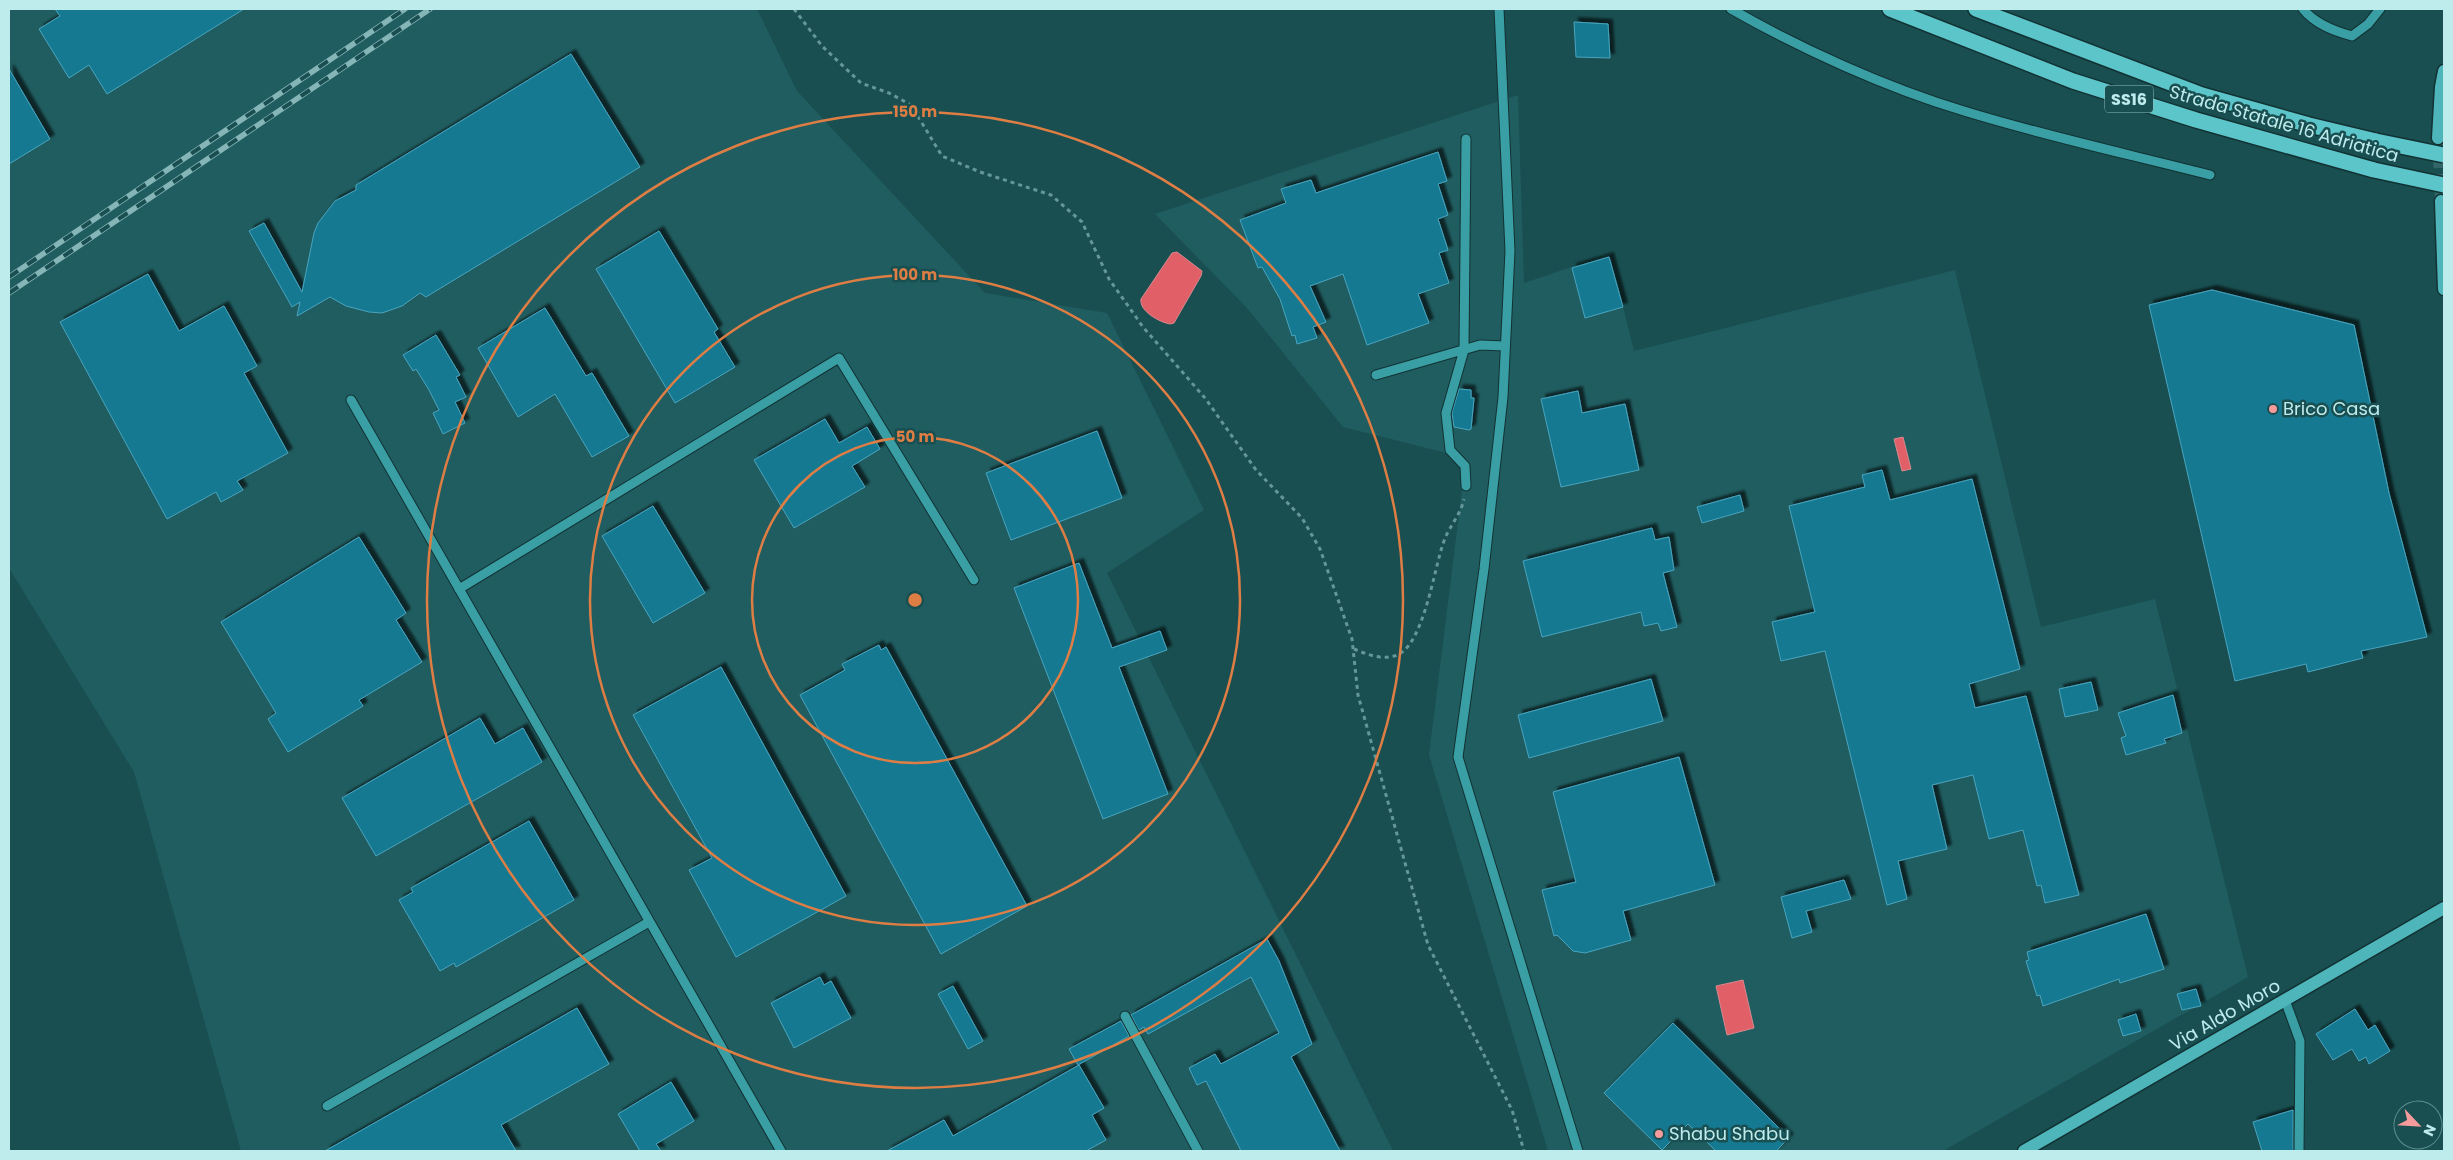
<svg xmlns="http://www.w3.org/2000/svg" width="2453" height="1160" font-family="Poppins,sans-serif">
  <style>
    .built { fill: #205d60 }
    .water { fill: #e15f67; stroke: #d6898f }
    .building { fill: #137992; stroke: #4ba4be; filter: url(#shadow) }
    .lines { fill: none; stroke-linecap: round; stroke-linejoin: round }
    .major-tunnel { stroke: #326668; stroke-width: 12; stroke-dasharray: 12 6; stroke-linecap: butt }
    .minor-casing { stroke: #123233; stroke-width: 11 }
    .major-casing { stroke: #123233; stroke-width: 15 }
    .highway-casing { stroke: #123233; stroke-width: 18 }
    .path { stroke: #659799; stroke-width: 3; stroke-dasharray: 4 4; stroke-linecap: butt }
    .minor { stroke: #399fa4; stroke-width: 9 }
    .major { stroke: #4eb6bb; stroke-width: 12 }
    .highway { stroke: #5cc5ca; stroke-width: 15 }
    .rail-casing { stroke: #85b5b7; stroke-width: 5.5 }
    .rail { stroke: #194f51; stroke-width: 4; stroke-dasharray: 11; stroke-linecap: butt }
    .highway-bridge-casing { stroke: #123233; stroke-width: 18; stroke-linecap: butt }
    .highway-bridge { stroke: #5cc5ca; stroke-width: 15 }
    .ring { fill: none; stroke: #de7e44; stroke-width: 2.5 }
    .poi-dot { fill: #f59b9c; stroke: #194f51; stroke-width: 2 }
    .labels { text-anchor: middle; stroke-width: 5; stroke-linejoin: round; paint-order: stroke }
    .shield { fill: #194f51; stroke: #8cbcbe; stroke-width: 1 }
    .shield-label { font-size: 16px; font-weight: bold; fill: #beebec }
    .street-label { font-size: 18px; fill: #beebec; stroke: #194f51 }
    .poi-label { font-size: 18px; fill: #beebec; stroke: #194f51; text-anchor: start }
    .centre { fill: #de7e44; stroke: #194f51; stroke-width: 2.5 }
    .ring-label { font-size: 15px; text-anchor: middle; font-weight: bold; fill: #de7e44; stroke: #194f51; stroke-width: 5; stroke-linejoin: round; paint-order: stroke }
  </style>
  <defs>
    <filter id="shadow"><feDropShadow dx="4.5" dy="-4.5" stdDeviation="1" flood-color="#0009"/></filter>
  </defs>
  <rect width="100%" height="100%" fill="#194f51"/>
  <g class="built">
    <polygon points="9,9 757,9 797,91 985,293 1107,313 1204,510 1107,573 1393,1151 241,1151 134,772 9,568"/>
    <polygon points="1518,95 1524,283 1610,254 1634,351 1955,270 2041,627 2155,599 2248,977 1943,1151 1548,1151 1429,755 1466,458 1343,427 1247,308 1155,214"/>
  </g>
  <g class="water">
    <path d="M1177 252 1202 271 1201 276 1174 323 1170 324C1159 322 1139 311 1141 299L1172 253Z"/>
    <polygon points="1903,437 1911,469 1902,471 1894,439"/>
    <polygon points="1743,980 1754,1028 1727,1035 1716,986"/>
  </g>
  <g class="building">
    <polygon points="55,9 244,9 107,94 89,65 69,78 39,29 60,16"/>
    <polygon points="1574,22 1608,24 1610,58 1576,57"/>
    <polygon points="571,54 640,167 426,297 420,293 402,306 382,313 369,312 346,306 330,297 297,316 300,302 292,307 249,231 264,223 302,292 314,233 318,223 335,201 356,190 356,185"/>
    <polygon points="9,69 50,139 9,164"/>
    <polygon points="1438,152 1447,181 1438,184 1448,215 1438,219 1448,250 1439,253 1449,283 1418,294 1429,323 1367,345 1343,274 1310,286 1326,322 1313,327 1317,338 1297,344 1295,335 1292,336 1280,299 1262,267 1258,268 1240,220 1286,203 1281,189 1311,180 1316,193"/>
    <polygon points="659,231 718,329 714,332 735,367 675,403 596,269"/>
    <polygon points="1609,257 1623,307 1585,318 1572,268"/>
    <polygon points="148,274 179,331 224,306 257,366 244,373 288,453 237,481 243,490 221,502 216,492 167,519 60,322"/>
    <polygon points="2212,290 2354,325 2389,493 2427,637 2361,651 2363,658 2308,672 2306,664 2235,681 2149,305"/>
    <polygon points="545,308 586,376 592,373 629,436 592,457 555,394 518,417 478,348"/>
    <polygon points="436,335 460,375 456,377 466,397 455,402 465,423 443,434 433,413 439,410 429,390 416,369 413,371 403,355"/>
    <polygon points="1459,389 1471,390 1471,398 1474,398 1471,429 1469,430 1454,427 1452,413"/>
    <polygon points="1578,391 1582,413 1625,404 1639,470 1561,487 1541,399"/>
    <polygon points="825,419 839,443 867,427 880,449 852,466 865,487 794,528 754,460"/>
    <polygon points="1097,431 1122,498 1011,540 986,473"/>
    <polygon points="1882,470 1890,500 1972,479 2020,669 1969,684 1975,708 2026,696 2079,895 2045,903 2041,885 2037,886 2023,830 1989,839 1973,775 1932,785 1947,849 1898,861 1907,899 1887,905 1825,651 1781,661 1772,622 1815,612 1789,506 1865,487 1862,475"/>
    <polygon points="1740,495 1744,511 1702,523 1697,507"/>
    <polygon points="653,506 705,593 653,623 602,536"/>
    <polygon points="1652,528 1655,540 1669,537 1674,570 1663,573 1677,627 1661,631 1658,623 1644,626 1641,612 1542,637 1523,561"/>
    <polygon points="359,537 406,613 396,620 422,662 359,700 363,706 288,752 268,719 276,713 221,622"/>
    <polygon points="1079,563 1112,648 1160,631 1167,650 1119,667 1168,794 1103,819 1014,588"/>
    <polygon points="879,645 881,650 886,647 1027,906 941,954 800,695 845,670 842,664"/>
    <polygon points="721,667 846,896 736,957 689,870 712,858 633,715"/>
    <polygon points="1651,679 1663,721 1529,758 1518,715"/>
    <polygon points="2091,682 2098,710 2065,717 2059,689"/>
    <polygon points="2173,695 2182,733 2164,739 2166,743 2126,755 2121,738 2126,736 2118,713"/>
    <polygon points="480,718 495,744 523,728 542,762 376,856 342,798"/>
    <polygon points="1679,757 1715,885 1623,911 1631,940 1585,953 1573,951 1557,935 1554,936 1542,890 1576,882 1553,792"/>
    <polygon points="529,821 574,900 456,967 454,963 440,971 399,900 413,892 411,888"/>
    <polygon points="1844,880 1851,899 1806,911 1812,932 1792,938 1781,897"/>
    <polygon points="2146,914 2164,969 2120,983 2119,979 2043,1006 2040,995 2037,996 2026,961 2029,960 2027,952"/>
    <polygon points="1267,939 1279,961 1312,1044 1291,1057 1340,1151 1241,1151 1206,1081 1197,1085 1189,1068 1215,1054 1221,1064 1279,1033 1251,977 1148,1034 1144,1027 1139,1030 1131,1015"/>
    <polygon points="820,977 824,985 831,981 851,1018 794,1048 771,1003"/>
    <polygon points="953,986 983,1041 968,1049 938,994"/>
    <polygon points="2196,989 2201,1006 2182,1010 2177,994"/>
    <polygon points="577,1008 609,1064 501,1125 516,1151 325,1151"/>
    <polygon points="2355,1009 2368,1030 2375,1025 2390,1051 2369,1064 2366,1057 2359,1061 2352,1049 2333,1060 2316,1034"/>
    <polygon points="2136,1014 2141,1031 2123,1036 2118,1020"/>
    <polygon points="1121,1021 1129,1036 1078,1065 1069,1049"/>
    <polygon points="1673,1023 1789,1138 1776,1151 1716,1151 1688,1124 1662,1150 1604,1093"/>
    <polygon points="1079,1065 1104,1108 1092,1115 1106,1140 1086,1151 887,1151 944,1120 953,1136"/>
    <polygon points="671,1082 694,1121 656,1144 661,1151 640,1151 618,1114"/>
    <polygon points="2293,1110 2293,1151 2262,1151 2253,1122"/>
  </g>
  <g class="lines">
    <polyline class="major-tunnel" points="2438,138 2441,201"/>
    <g class="minor-casing">
      <g id="minor">
        <polyline points="1499,9 1510,251 1503,397 1484,569 1458,757 1578,1151"/>
        <path d="M1731 9C1801 49 1887 88 1964 111 2045 136 2128 154 2210 175"/>
        <path d="M2303 9C2315 24 2334 31 2352 36L2368 24 2380 9"/>
        <polyline points="1466,139 1464,350 1446,413 1450,450 1465,466 1466,486"/>
        <polyline points="1376,375 1480,345 1505,346"/>
        <polyline points="351,400 781,1151"/>
        <polyline points="459,589 839,358 974,580"/>
        <polyline points="2285,1000 2300,1041 2299,1151"/>
        <polyline points="1125,1016 1198,1151"/>
        <polyline points="327,1106 649,922"/>
      </g>
    </g>
    <g class="major-casing">
      <g id="major">
        <polyline points="2438,138 2441,87 2444,71"/>
        <polyline points="2441,201 2444,289"/>
        <polyline points="2024,1151 2444,908"/>
      </g>
    </g>
    <g class="highway-casing">
      <g id="highway">
        <polyline points="1890,9 2073,81 2196,120 2374,170"/>
        <polyline points="1976,9 2202,95 2309,125 2376,141"/>
      </g>
    </g>
    <g class="path">
      <polyline points="794,9 822,46 861,83 889,93 911,105 942,156 980,172 1051,195 1082,222 1109,279 1143,327 1205,398 1256,470 1302,518 1320,549 1352,639 1358,695 1428,945 1512,1110 1524,1151"/>
      <path d="M1354 649C1366 654 1380 660 1394 656 1423 650 1434 569 1443 544 1448 527 1460 517 1464 499"/>
    </g>
    <use href="#minor" class="minor"/>
    <use href="#major" class="major"/>
    <use href="#highway" class="highway"/>
    <g class="rail-casing">
      <g id="rail">
        <polyline points="9,277 405,9"/>
        <polyline points="9,293 430,9"/>
      </g>
    </g>
    <use href="#rail" class="rail"/>
    <g class="highway-bridge-casing">
      <g id="highway-bridge">
        <polyline points="2376,141 2444,155"/>
        <polyline points="2374,170 2444,185"/>
      </g>
    </g>
    <use href="#highway-bridge" class="highway-bridge"/>
  </g>
  <g class="ring">
    <circle cx="915" cy="600" r="163"/>
    <circle cx="915" cy="600" r="325"/>
    <circle cx="915" cy="600" r="488"/>
  </g>
  <g class="poi-dot">
    <circle cx="2273" cy="409" r="5"/>
    <circle cx="1659" cy="1134" r="5"/>
  </g>
  <g class="labels">
    <rect class="shield" x="2105" y="85.5" width="48" height="27" rx="4"/>
    <g class="shield-label">
      <text x="2129" y="105">SS16</text>
    </g>
    <g class="street-label">
      <text transform="translate(2284 124) rotate(16)" y="6">Strada Statale 16 Adriatica</text>
      <text transform="translate(2225 1015) rotate(-30)" y="6">Via Aldo Moro</text>
    </g>
    <g class="poi-label">
      <text x="2283" y="415">Brico Casa</text>
      <text x="1669" y="1140">Shabu Shabu</text>
    </g>
  </g>
  <circle cx="915" cy="600" r="8" class="centre"/>
  <g class="ring-label">
    <text x="915" y="117">150 m</text>
    <text x="915" y="280">100 m</text>
    <text x="915" y="442">50 m</text>
  </g>
  <rect width="2453" height="1160" fill="none" stroke="#beebec" stroke-width="20"/>
  <g transform="translate(2418 1125) rotate(115)"><circle r="24" fill="#194f51" stroke="#5b8d8f"/>
  <path d="M0-4L9 19L0 12L-9 19Z" fill="#f59b9c"/>
  <text y="-8" font-size="14" font-weight="bold" text-anchor="middle" fill="#beebec">N</text>
  </g>
</svg>
